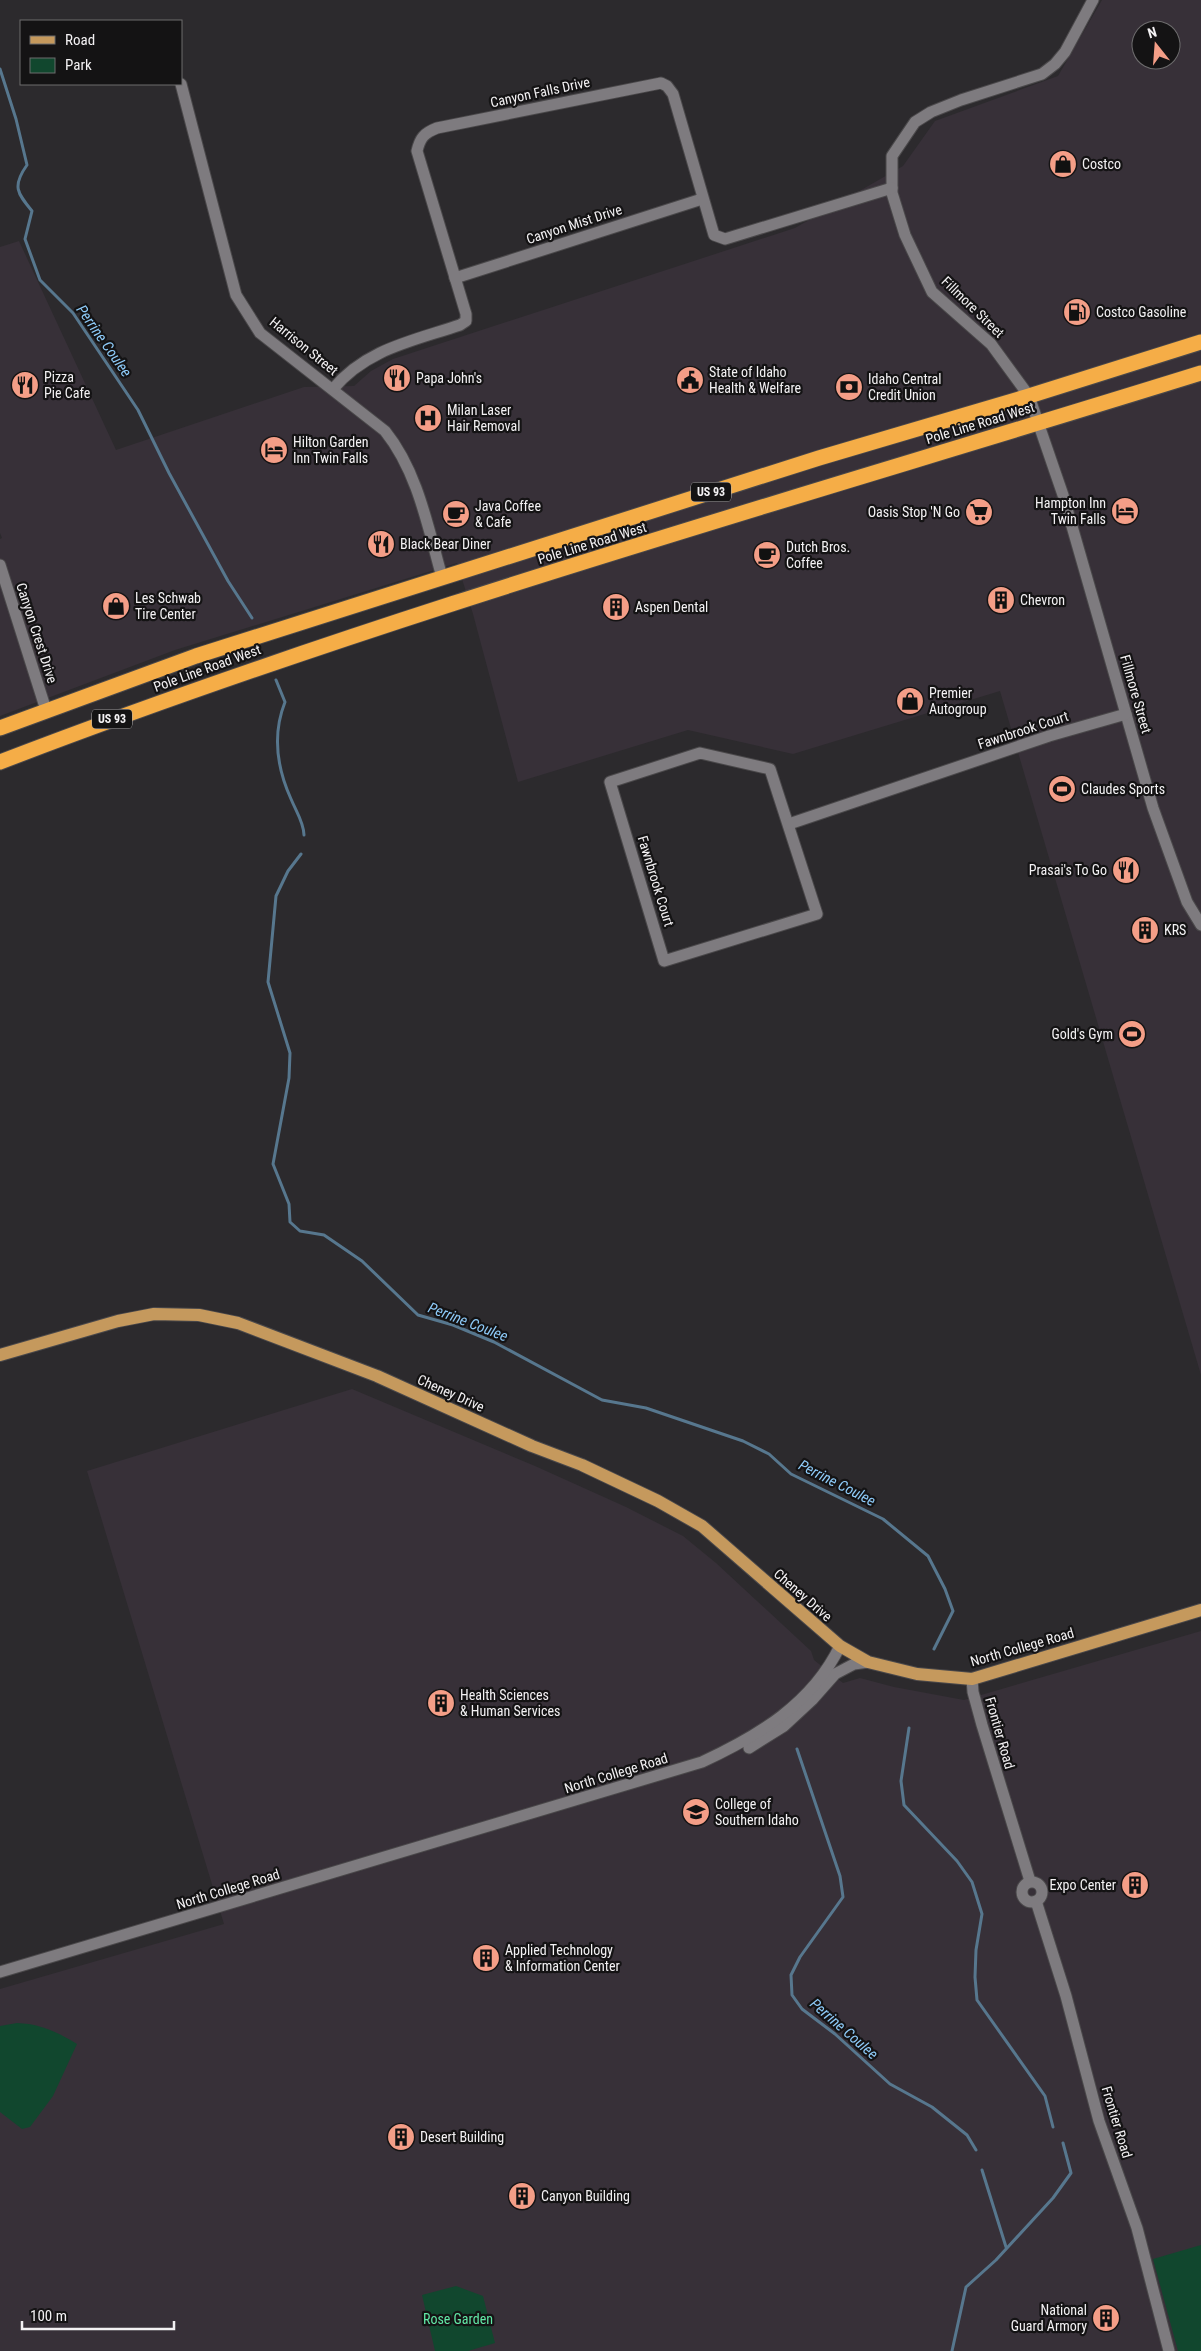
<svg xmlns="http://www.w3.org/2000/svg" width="1201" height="2351" font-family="'Roboto Condensed',sans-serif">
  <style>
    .built { fill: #373038; fill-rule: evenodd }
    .green { fill: #11472e }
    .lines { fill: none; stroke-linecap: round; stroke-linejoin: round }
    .stream { stroke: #57778e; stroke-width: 3 }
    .minor-casing { stroke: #4a484a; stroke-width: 13 }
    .major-casing { stroke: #4a484a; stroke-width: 14 }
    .highway-casing { stroke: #4a484a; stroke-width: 17 }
    .minor { stroke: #7e7b7f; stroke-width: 11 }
    .major { stroke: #c5995d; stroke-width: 12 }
    .highway { stroke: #f5ad47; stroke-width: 15 }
    .labels { text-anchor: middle; stroke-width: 4.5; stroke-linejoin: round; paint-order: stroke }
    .shield { fill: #141314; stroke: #b0aeb0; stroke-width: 1 }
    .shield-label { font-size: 12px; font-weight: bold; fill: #f3f1f3 }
    .street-label { font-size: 14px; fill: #f3f1f3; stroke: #141314 }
    .poi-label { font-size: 14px; fill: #f3f1f3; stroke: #141314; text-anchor: start }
    .park-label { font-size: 14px; fill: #62e9a7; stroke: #141314 }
    .water-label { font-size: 15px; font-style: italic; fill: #8ecbf9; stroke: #141314 }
  </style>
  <rect width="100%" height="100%" fill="#2c2a2d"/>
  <g class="built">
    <path d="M1102 0H1201V1375L1000 691 793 754 688 730 518 782 473 614 457 563 175 650 0 716V539L2 538 0 533V247L19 241 116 450 304 387 354 386 371 371 393 359 795 228 903 166 935 121 1058 76ZM1141 30H1171V60H1141Z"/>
    <polygon points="352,1389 535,1466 626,1507 683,1536 716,1563 811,1651 814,1660 843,1683 860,1678 894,1687 964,1700 1201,1631 1201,2351 0,2351 0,1989 224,1924 87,1471"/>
  </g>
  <g class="green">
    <path d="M17 2023C41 2024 57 2032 77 2044L53 2096 30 2127 22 2129 0 2112V2026Z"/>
    <polygon points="1201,2245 1201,2351 1178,2351 1153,2259"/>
    <polygon points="456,2286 483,2296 495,2343 468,2351 435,2351 422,2295"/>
  </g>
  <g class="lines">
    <g class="stream">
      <path d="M0 69 16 119 27 165C12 186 17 193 32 211L25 239 40 280 73 313 138 410 169 473 228 581 252 618"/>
      <path d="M276 680 285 702C272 735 277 768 291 799 296 811 304 823 304 835"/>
      <polyline points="301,854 288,871 276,896 268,982 290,1053 289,1078 273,1164 289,1204 290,1222 300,1231 324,1235 362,1261 418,1315 453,1325 494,1342 602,1400 646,1408 743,1441 769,1454 791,1474 883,1519 928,1556 945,1589 953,1611 934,1649"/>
      <polyline points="909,1728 901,1781 904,1805 957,1861 972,1882 982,1914 976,1950 975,1977 977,2000 1045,2096 1053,2127"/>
      <polyline points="797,1749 840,1876 843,1897 800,1957 791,1975 792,1995 802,2009 835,2034 890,2084 932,2107 967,2135 976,2150"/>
      <polyline points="982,2170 1006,2247"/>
      <polyline points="952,2351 966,2287 996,2260 1053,2198 1071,2173 1063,2143"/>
    </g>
    <g class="minor-casing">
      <g id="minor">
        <polyline points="1093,0 1065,52 1055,64 1042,74 961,100 931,112 915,122 892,156 892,193 905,235 932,292 991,344 1029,396 1063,495 1153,808 1187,902 1201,925"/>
        <path d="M181 84 236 295 260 333 385 431C418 472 428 528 442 577"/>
        <polyline points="455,278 702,199"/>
        <path d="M333 389C366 349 413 341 460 325L466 321V314L417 151C420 138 424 133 437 128L661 83 667 86 673 94 714 235 725 239 892 188"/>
        <polyline points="0,565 46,710"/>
        <polygon points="700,753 770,769 817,914 664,961 610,782"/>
        <polyline points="789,824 1049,736 1126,714"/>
        <polyline points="972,1679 973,1692 982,1725 1030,1881"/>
        <polyline points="749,1748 784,1726 812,1700 835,1674 854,1664 868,1662"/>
        <circle cx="1032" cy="1892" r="10"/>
        <polyline points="1036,1901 1066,1996 1099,2121 1137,2228 1169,2351"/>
        <path d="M0 1972 702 1762C758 1736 812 1704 840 1646"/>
      </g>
    </g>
    <g class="major-casing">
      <polyline id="major" points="0,1355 118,1321 154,1314 199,1315 238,1323 377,1376 532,1446 582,1465 658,1501 702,1526 840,1646 868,1662 917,1674 972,1679 1201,1610"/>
    </g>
    <g class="highway-casing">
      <g id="highway">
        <polyline points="0,728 196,656 819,458 1029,396 1201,342"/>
        <path d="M0 762C393 611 799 498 1201 373"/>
      </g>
    </g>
    <use href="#minor" class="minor"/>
    <use href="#major" class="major"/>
    <use href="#highway" class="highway"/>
  </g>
  <defs>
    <g id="shop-disc" transform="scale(1.4375)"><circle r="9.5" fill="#f49e87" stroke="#141314"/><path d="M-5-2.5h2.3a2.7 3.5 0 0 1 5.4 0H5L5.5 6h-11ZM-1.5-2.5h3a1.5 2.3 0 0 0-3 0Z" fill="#111"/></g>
    <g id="fuel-disc" transform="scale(1.4375)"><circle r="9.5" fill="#f49e87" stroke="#141314"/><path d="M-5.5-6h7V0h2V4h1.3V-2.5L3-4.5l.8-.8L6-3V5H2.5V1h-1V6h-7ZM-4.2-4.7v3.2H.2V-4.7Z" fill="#111"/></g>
    <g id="restaurant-disc" transform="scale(1.4375)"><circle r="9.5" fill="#f49e87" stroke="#141314"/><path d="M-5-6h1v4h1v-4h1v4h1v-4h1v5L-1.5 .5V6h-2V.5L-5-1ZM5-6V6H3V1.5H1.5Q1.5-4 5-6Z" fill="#111"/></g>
    <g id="civic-disc" transform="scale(1.4375)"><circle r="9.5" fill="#f49e87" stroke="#141314"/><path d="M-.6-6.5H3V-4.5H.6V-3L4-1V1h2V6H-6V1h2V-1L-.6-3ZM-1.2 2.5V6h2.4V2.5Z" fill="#111"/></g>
    <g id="bank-disc" transform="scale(1.4375)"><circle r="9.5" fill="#f49e87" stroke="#141314"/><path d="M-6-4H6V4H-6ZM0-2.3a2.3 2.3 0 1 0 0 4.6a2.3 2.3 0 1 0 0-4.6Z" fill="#111"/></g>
    <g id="hospital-disc" transform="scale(1.4375)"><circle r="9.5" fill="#f49e87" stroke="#141314"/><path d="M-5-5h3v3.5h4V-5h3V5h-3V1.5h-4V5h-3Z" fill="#111"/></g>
    <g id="hotel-disc" transform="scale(1.4375)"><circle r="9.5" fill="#f49e87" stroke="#141314"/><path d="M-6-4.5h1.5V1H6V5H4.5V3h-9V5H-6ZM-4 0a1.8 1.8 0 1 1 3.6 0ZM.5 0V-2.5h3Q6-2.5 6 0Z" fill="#111"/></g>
    <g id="supermarket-disc" transform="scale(1.4375)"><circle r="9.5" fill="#f49e87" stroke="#141314"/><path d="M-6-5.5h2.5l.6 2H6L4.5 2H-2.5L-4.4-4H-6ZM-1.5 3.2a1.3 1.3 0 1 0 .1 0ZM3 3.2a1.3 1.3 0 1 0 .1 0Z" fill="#111"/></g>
    <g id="cafe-disc" transform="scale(1.4375)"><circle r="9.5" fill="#f49e87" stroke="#141314"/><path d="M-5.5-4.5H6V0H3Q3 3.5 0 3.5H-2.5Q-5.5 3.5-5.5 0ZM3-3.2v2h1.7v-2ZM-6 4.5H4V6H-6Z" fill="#111"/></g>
    <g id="building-disc" transform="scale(1.4375)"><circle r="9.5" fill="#f49e87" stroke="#141314"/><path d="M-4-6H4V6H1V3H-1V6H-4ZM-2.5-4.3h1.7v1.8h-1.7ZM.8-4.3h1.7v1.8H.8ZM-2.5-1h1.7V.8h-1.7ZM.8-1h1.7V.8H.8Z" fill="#111"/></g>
    <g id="stadium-disc" transform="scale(1.4375)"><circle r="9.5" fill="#f49e87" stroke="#141314"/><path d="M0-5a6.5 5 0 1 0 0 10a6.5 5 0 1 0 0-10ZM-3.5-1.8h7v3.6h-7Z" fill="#111"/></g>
    <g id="university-disc" transform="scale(1.4375)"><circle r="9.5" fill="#f49e87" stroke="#141314"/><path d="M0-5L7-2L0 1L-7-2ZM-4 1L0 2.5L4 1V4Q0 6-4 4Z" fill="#111"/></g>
  </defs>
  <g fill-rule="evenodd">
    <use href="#shop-disc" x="1063" y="164"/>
    <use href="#fuel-disc" x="1077" y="312"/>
    <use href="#restaurant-disc" x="397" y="378"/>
    <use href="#civic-disc" x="690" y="380"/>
    <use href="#restaurant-disc" x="25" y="385"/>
    <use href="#bank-disc" x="849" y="387"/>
    <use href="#hospital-disc" x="428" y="418"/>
    <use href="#hotel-disc" x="274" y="450"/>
    <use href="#hotel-disc" x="1125" y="511"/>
    <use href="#supermarket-disc" x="979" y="512"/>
    <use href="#cafe-disc" x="456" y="514"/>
    <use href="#restaurant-disc" x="381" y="544"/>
    <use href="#cafe-disc" x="767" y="555"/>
    <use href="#building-disc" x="1001" y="600"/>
    <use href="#shop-disc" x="116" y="606"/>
    <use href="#building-disc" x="616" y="607"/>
    <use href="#shop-disc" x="910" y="701"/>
    <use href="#stadium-disc" x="1062" y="789"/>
    <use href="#restaurant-disc" x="1126" y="870"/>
    <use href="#building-disc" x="1145" y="930"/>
    <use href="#stadium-disc" x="1132" y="1034"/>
    <use href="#building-disc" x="441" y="1703"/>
    <use href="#university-disc" x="696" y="1812"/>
    <use href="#building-disc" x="1135" y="1885"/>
    <use href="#building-disc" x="486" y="1958"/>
    <use href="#building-disc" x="401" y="2137"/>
    <use href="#building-disc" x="522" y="2196"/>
    <use href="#building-disc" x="1106" y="2318"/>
  </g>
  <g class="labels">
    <g class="shield">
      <rect x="691" y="482.5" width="40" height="19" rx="4"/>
      <rect x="92" y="709.5" width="40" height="19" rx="4"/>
    </g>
    <g class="shield-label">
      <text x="711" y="496">US 93</text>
      <text x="112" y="723">US 93</text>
    </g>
    <g class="street-label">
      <text transform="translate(540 92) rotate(-12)" y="5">Canyon Falls Drive</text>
      <text transform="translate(574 224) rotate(-18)" y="5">Canyon Mist Drive</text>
      <text transform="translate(973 307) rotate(44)" y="5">Fillmore Street</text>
      <text transform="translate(304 346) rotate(39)" y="5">Harrison Street</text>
      <text transform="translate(980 423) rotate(-17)" y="5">Pole Line Road West</text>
      <text transform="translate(592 543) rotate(-17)" y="5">Pole Line Road West</text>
      <text transform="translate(37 633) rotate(72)" y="5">Canyon Crest Drive</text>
      <text transform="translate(207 668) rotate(-20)" y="5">Pole Line Road West</text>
      <text transform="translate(1136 694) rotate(74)" y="5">Fillmore Street</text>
      <text transform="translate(1023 730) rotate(-18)" y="5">Fawnbrook Court</text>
      <text transform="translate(656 881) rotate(73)" y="5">Fawnbrook Court</text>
      <text transform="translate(451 1393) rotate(24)" y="5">Cheney Drive</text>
      <text transform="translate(803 1595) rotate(41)" y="5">Cheney Drive</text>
      <text transform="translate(1022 1647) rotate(-16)" y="5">North College Road</text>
      <text transform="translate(1000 1733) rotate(74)" y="5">Frontier Road</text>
      <text transform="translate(616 1773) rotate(-17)" y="5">North College Road</text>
      <text transform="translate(228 1889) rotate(-17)" y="5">North College Road</text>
      <text transform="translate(1117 2122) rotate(73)" y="5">Frontier Road</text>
    </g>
    <g class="poi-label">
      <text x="1082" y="169">Costco</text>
      <text x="1096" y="317">Costco Gasoline</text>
      <text x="709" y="377">State of Idaho<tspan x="709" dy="16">Health &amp; Welfare</tspan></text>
      <text x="44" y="382">Pizza<tspan x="44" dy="16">Pie Cafe</tspan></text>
      <text x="416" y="383">Papa John's</text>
      <text x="868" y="384">Idaho Central<tspan x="868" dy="16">Credit Union</tspan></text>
      <text x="447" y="415">Milan Laser<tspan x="447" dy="16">Hair Removal</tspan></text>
      <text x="293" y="447">Hilton Garden<tspan x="293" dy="16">Inn Twin Falls</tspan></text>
      <text x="1106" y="508" text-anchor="end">Hampton Inn<tspan x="1106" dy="16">Twin Falls</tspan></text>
      <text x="475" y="511">Java Coffee<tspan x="475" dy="16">&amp; Cafe</tspan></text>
      <text x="960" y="517" text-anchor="end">Oasis Stop 'N Go</text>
      <text x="400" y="549">Black Bear Diner</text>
      <text x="786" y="552">Dutch Bros.<tspan x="786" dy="16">Coffee</tspan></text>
      <text x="135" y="603">Les Schwab<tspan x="135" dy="16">Tire Center</tspan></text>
      <text x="1020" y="605">Chevron</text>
      <text x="635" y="612">Aspen Dental</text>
      <text x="929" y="698">Premier<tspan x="929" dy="16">Autogroup</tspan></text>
      <text x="1081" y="794">Claudes Sports</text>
      <text x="1107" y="875" text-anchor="end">Prasai's To Go</text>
      <text x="1164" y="935">KRS</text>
      <text x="1113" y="1039" text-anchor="end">Gold's Gym</text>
      <text x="460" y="1700">Health Sciences<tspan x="460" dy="16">&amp; Human Services</tspan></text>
      <text x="715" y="1809">College of<tspan x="715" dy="16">Southern Idaho</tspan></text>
      <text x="1116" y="1890" text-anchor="end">Expo Center</text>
      <text x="505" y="1955">Applied Technology<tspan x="505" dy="16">&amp; Information Center</tspan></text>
      <text x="420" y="2142">Desert Building</text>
      <text x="541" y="2201">Canyon Building</text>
      <text x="1087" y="2315" text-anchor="end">National<tspan x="1087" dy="16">Guard Armory</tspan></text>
    </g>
    <g class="park-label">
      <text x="458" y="2324">Rose Garden</text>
    </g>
    <g class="water-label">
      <text transform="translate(104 341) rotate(55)" y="5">Perrine Coulee</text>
      <text transform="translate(468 1322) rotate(21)" y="5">Perrine Coulee</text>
      <text transform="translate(837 1483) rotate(27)" y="5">Perrine Coulee</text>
      <text transform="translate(844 2029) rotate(41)" y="5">Perrine Coulee</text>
    </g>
  </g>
  <rect x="20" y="20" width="162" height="65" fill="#141314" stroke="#6d6c6d"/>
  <rect x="30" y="36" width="25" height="8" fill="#c5995d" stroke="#6d6c6d"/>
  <text x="65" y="45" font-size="15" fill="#f3f1f3">Road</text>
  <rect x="30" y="58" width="25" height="15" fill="#11472e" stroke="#6d6c6d"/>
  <text x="65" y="70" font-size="15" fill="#f3f1f3">Park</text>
  <g transform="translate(1156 45) rotate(343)"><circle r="24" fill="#141314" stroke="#6d6c6d"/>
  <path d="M0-4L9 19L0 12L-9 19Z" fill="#f49e87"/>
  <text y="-8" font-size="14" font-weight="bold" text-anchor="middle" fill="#f3f1f3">N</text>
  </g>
  <path d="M22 2321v8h152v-8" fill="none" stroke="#f3f1f3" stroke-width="2.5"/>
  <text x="30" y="2321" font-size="15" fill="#f3f1f3" stroke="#141314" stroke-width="4" paint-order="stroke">100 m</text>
</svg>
